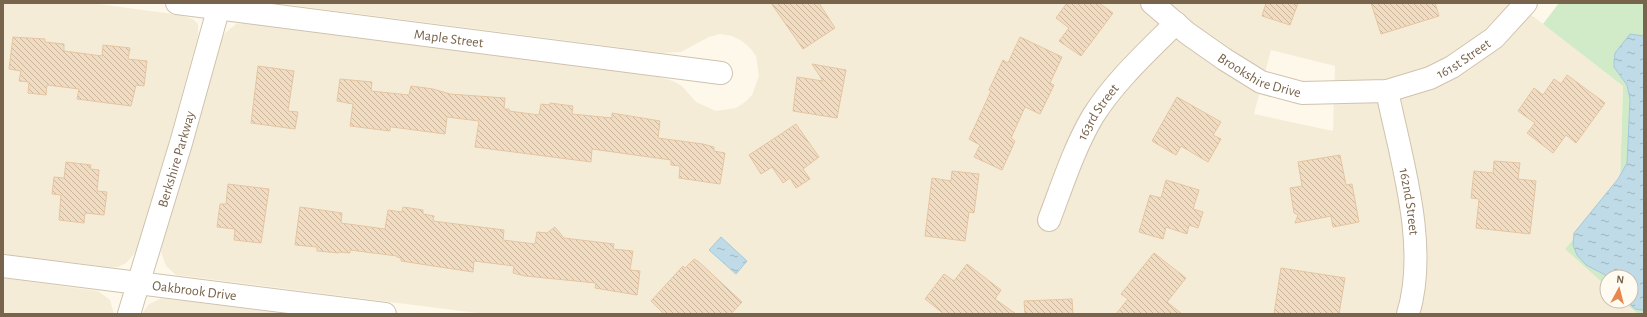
<svg xmlns="http://www.w3.org/2000/svg" width="1647" height="317" font-family="'Alegreya Sans',sans-serif">
  <style>
    .residential { fill: #f5ecd8; fill-rule: evenodd }
    .green { fill: #d1ebc8 }
    .water { fill: url(#water-ripples); stroke: #a4c9d9 }
    .building { fill: url(#building-back-hatch); stroke: #e5c5a2 }
    .lines { fill: none; stroke-linecap: round; stroke-linejoin: round }
    .street-casing { stroke: #cfc2af; stroke-width: 24 }
    .street { stroke: #fff; stroke-width: 22 }
    .labels { text-anchor: middle; stroke-width: 3; stroke-linejoin: round; paint-order: stroke }
    .street-label { font-size: 14px; fill: #78634c; stroke: #fffbf1 }
  </style>
  <defs>
    <pattern id="water-ripples" width="26" height="14" patternUnits="userSpaceOnUse"><rect width="26" height="14" fill="#bedbe7"/><path d="M2 4q2-2 4 0t4 0M15 11q2-2 4 0t4 0" fill="none" stroke="#9fb5bd"/></pattern>
    <pattern id="building-back-hatch" width="6" height="6" patternUnits="userSpaceOnUse"><rect width="6" height="6" fill="#f2dcc1"/><path d="M-1 5l2 2M0 0l6 6M5-1l2 2" fill="none" stroke="#c9b69f"/></pattern>
  </defs>
  <rect width="100%" height="100%" fill="#fdf8ea"/>
  <g class="residential">
    <polygon points="3,3 91,3 180,15 193,19 198,24 198,36 169,141 137,249 134,254 126,263 118,267 109,267 3,254"/>
    <path d="M275 3H1516L1623 86 1620 184 1565 249 1607 287V301H1623L1638 314H485L176 275 166 266 161 252 162 245 222 39 225 33 236 24 243 23 655 76 673 81 682 86 696 102 716 111 736 108 745 102 752 95 759 76 756 56 750 48 742 41 732 36 720 34 709 37 681 52 662 53ZM1271 50 1335 66 1333 131 1254 114Z"/>
    <polygon points="3,278 98,291 110,300 114,314 3,314"/>
    <polygon points="162,298 288,314 142,314 149,304"/>
  </g>
  <polygon class="green" points="1559,3 1644,3 1644,314 1638,314 1623,301 1631,301 1631,277 1607,277 1607,287 1565,249 1620,184 1623,86 1543,24"/>
  <g class="water">
    <path d="M1630 34 1644 36V310C1636 310 1632 309 1629 301H1631V277H1609L1586 265 1577 255 1573 245 1574 233 1618 179 1627 163 1630 99 1627 85 1614 67V61L1615 53Z"/>
    <polygon points="721,237 747,261 736,274 709,250"/>
  </g>
  <g class="building">
    <polygon points="771,3 819,3 835,28 803,49"/>
    <polygon points="1067,3 1099,3 1113,13 1081,56 1059,41 1069,28 1056,18"/>
    <polygon points="1266,3 1298,3 1290,25 1262,16"/>
    <polygon points="1371,3 1435,3 1439,16 1381,34"/>
    <polygon points="13,37 45,39 45,42 64,44 64,51 102,56 103,45 130,48 128,59 147,61 144,86 136,85 131,106 77,99 79,89 47,85 46,95 28,93 29,82 19,81 21,71 9,69"/>
    <polygon points="1020,37 1062,57 1050,83 1054,85 1040,114 1025,107 1011,138 1015,141 1002,170 974,157 980,145 969,139 991,91 989,90 1003,60 1008,63"/>
    <polygon points="812,64 846,70 837,118 793,111 797,77 823,81"/>
    <polygon points="258,66 294,71 288,111 298,112 295,129 251,123"/>
    <polygon points="1567,75 1605,103 1576,143 1566,135 1553,153 1527,133 1535,123 1518,111 1534,88 1543,95 1554,79 1561,84"/>
    <polygon points="340,79 372,82 371,91 409,95 411,86 433,89 450,94 505,98 504,109 509,109 509,111 539,115 541,104 550,105 550,103 573,106 572,114 612,118 612,113 660,121 658,138 703,144 714,147 714,151 725,153 720,184 679,178 680,166 671,165 671,160 592,149 591,162 475,147 479,121 447,117 445,134 392,127 390,127 390,131 350,126 353,104 337,101"/>
    <polygon points="1177,97 1221,122 1213,135 1221,139 1208,162 1181,146 1176,155 1152,141"/>
    <polygon points="796,124 819,157 803,169 810,179 796,188 790,178 783,183 772,167 761,174 749,155"/>
    <polygon points="1340,155 1346,185 1352,184 1359,222 1333,227 1331,216 1295,223 1298,215 1294,213 1290,188 1302,186 1298,162"/>
    <polygon points="1494,161 1520,163 1518,179 1536,181 1530,234 1476,228 1479,199 1471,198 1474,171 1493,173"/>
    <polygon points="66,162 91,165 90,169 99,170 97,191 107,192 104,215 85,213 84,223 59,220 61,195 52,194 54,177 64,178"/>
    <polygon points="952,171 979,174 974,213 969,212 965,241 925,236 932,178 951,181"/>
    <polygon points="1166,180 1199,190 1193,209 1203,212 1198,228 1189,225 1187,234 1166,227 1163,239 1139,232 1150,195 1161,198"/>
    <polygon points="228,184 269,189 261,243 234,240 235,229 217,227 220,204 226,204"/>
    <polygon points="300,207 342,213 341,223 385,229 388,210 402,212 403,207 423,210 423,214 434,216 433,221 504,230 503,240 535,244 537,232 547,233 555,227 564,238 614,244 613,249 633,251 630,270 640,271 637,295 595,288 596,283 525,276 513,273 514,266 474,261 473,272 401,261 401,258 397,257 397,256 350,250 350,253 339,252 339,253 317,251 317,247 295,245"/>
    <polygon points="1154,253 1186,278 1167,302 1182,314 1116,314 1128,299 1121,294"/>
    <polygon points="694,259 699,262 742,302 731,314 664,314 651,301 683,266 685,268"/>
    <polygon points="967,264 1001,290 995,299 1016,314 944,314 925,299 944,274 954,281"/>
    <polygon points="1281,268 1345,278 1339,314 1274,314"/>
    <polygon points="1072,299 1073,314 1025,314 1024,301"/>
  </g>
  <g class="lines">
    <g class="street-casing">
      <g id="street">
        <path id="s1" d="M177 3 721 73"/>
        <path id="s2" d="M1152 3 1187 33 1224 59 1261 82 1302 93 1387 91 1430 78 1452 67 1494 38 1526 3"/>
        <path id="s3" d="M1387 91C1401 159 1429 246 1408 314"/>
        <path id="s4" d="M1049 220C1062 186 1074 148 1093 116 1115 81 1147 52 1176 23"/>
        <path id="s5" d="M3 266 385 314"/>
        <path id="s6" d="M129 314 181 143 220 3"/>
      </g>
    </g>
    <use href="#street" class="street"/>
  </g>
  <g class="labels">
    <g class="street-label">
      <text dy="5" stroke="none"><textPath href="#s1" startOffset="274">Maple Street</textPath></text>
      <text dy="5" stroke="none"><textPath href="#s2" startOffset="346">161st Street</textPath></text>
      <text dy="5" stroke="none"><textPath href="#s2" startOffset="131">Brookshire Drive</textPath></text>
      <text dy="5" stroke="none"><textPath href="#s4" startOffset="119">163rd Street</textPath></text>
      <text dy="5" stroke="none"><textPath href="#s6" startOffset="162">Berkshire Parkway</textPath></text>
      <text dy="5" stroke="none"><textPath href="#s3" startOffset="113">162nd Street</textPath></text>
      <text dy="5" stroke="none"><textPath href="#s5" startOffset="193">Oakbrook Drive</textPath></text>
    </g>
  </g>
  <rect width="1647" height="317" fill="none" stroke="#78634c" stroke-width="8"/>
  <g transform="translate(1619 289) rotate(7)"><circle r="19" fill="#fffbf1" stroke="#c9beaf"/>
  <path d="M0-3L7 15L0 10L-7 15Z" fill="#e68750"/>
  <text y="-6" font-size="11" font-weight="bold" text-anchor="middle" fill="#78634c">N</text>
  </g>
</svg>
